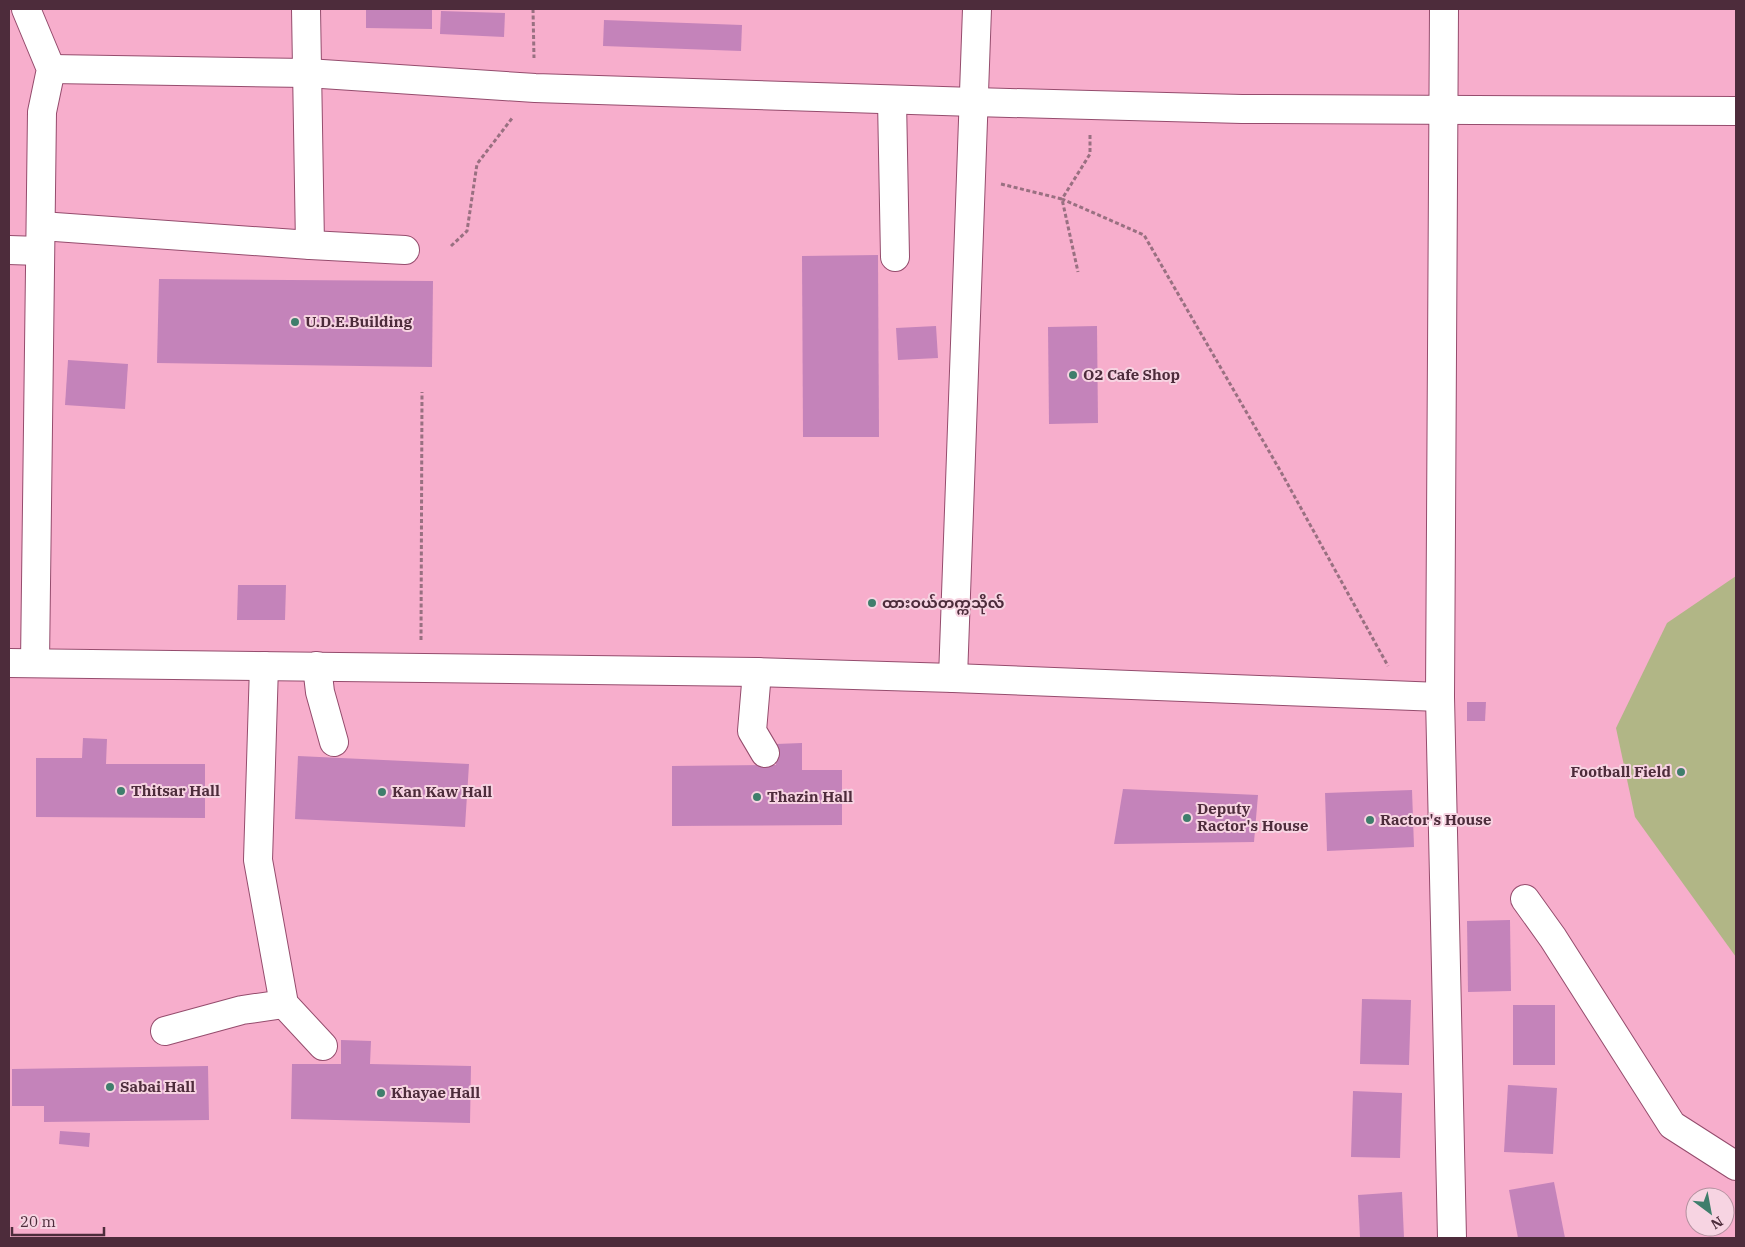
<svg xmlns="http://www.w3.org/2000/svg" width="1745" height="1247" font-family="'IBM Plex Serif','Noto Sans Myanmar',serif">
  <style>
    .built { fill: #f7aecc; fill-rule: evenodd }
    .green { fill: #b1b686 }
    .building { fill: #c483ba }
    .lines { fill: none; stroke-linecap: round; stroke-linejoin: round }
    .minor-casing { stroke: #954c6d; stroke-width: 30 }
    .path { stroke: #997081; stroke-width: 3; stroke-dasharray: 4 2.5; stroke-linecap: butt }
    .minor { stroke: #fff; stroke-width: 28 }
    .poi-dot { fill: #3f7e6c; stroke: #f7d4e2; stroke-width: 2 }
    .labels { text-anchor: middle; stroke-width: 4; stroke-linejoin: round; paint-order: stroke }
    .poi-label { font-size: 15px; font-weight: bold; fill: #4d2c3b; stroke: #f7d4e2; text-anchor: start }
  </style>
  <rect width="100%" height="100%" fill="#f5c2d6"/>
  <path class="built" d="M9 9H1736V1238H9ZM1695 1197H1725V1227H1695Z"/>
  <polygon class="green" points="1736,576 1736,957 1635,817 1616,728 1667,623"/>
  <g class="building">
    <polygon points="366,9 432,9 432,29 366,28"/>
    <polygon points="441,11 505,13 504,37 440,34"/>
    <polygon points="604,20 742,25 741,51 603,46"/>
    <polygon points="878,255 879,437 803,437 802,256"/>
    <polygon points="159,279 433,281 432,367 157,363"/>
    <polygon points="936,326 938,358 898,360 896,328"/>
    <polygon points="1097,326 1098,423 1049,424 1048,327"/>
    <polygon points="68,360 128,364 125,409 65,405"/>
    <polygon points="238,585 286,585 285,620 237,620"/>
    <polygon points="1467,702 1486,702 1485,721 1467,721"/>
    <polygon points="83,738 107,739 106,764 205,764 205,818 36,817 36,758 82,758"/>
    <polygon points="802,743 802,770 842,770 842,825 672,826 672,766 776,765 776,744"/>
    <polygon points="298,756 469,764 465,827 295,819"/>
    <polygon points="1123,789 1258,795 1254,842 1114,844"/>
    <polygon points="1412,790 1414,847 1327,851 1325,793"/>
    <polygon points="1510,920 1511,991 1468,992 1467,921"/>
    <polygon points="1362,999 1411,1000 1409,1065 1360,1064"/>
    <rect x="1513" y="1005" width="42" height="60"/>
    <polygon points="341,1040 371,1041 370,1064 471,1066 470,1123 291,1119 292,1064 341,1064"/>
    <polygon points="208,1066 209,1120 44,1122 44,1106 12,1106 12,1069"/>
    <polygon points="1508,1085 1557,1088 1553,1154 1504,1152"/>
    <polygon points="1353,1091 1402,1093 1400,1158 1351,1157"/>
    <polygon points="60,1131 90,1133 89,1147 59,1144"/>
    <polygon points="1554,1182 1565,1238 1518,1238 1509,1190"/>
    <polygon points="1402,1192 1404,1238 1360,1238 1358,1195"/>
  </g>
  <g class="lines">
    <g class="minor-casing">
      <g id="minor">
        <polyline points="26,9 51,69 42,112 35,663"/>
        <polyline points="1444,9 1440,697 1452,1238"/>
        <polyline points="51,69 307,73 535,88 974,102 1242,109 1736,111"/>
        <polyline points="892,100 895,257"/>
        <polyline points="41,226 310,245 306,9"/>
        <polyline points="310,245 405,250"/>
        <polyline points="9,250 40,251"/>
        <polyline points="9,663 757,672 953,678 1440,697"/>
        <polyline points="264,666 258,860 284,1004 323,1046"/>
        <polyline points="317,666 320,692 334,742"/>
        <polyline points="757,672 752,731 765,753"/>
        <polyline points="953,678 977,9"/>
        <polyline points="1525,899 1553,938 1672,1125 1736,1166"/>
        <polyline points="165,1031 242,1010 284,1004"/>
      </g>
    </g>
    <g class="path">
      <polyline points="533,9 534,58"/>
      <polyline points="1090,135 1090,154 1062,199 1144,235 1281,472 1388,666"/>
      <polyline points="1001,184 1062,199 1078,272"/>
      <polyline points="451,246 467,231 477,164 513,117"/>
      <polyline points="421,640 422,392"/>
    </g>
    <use href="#minor" class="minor"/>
  </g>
  <g class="poi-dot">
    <circle cx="295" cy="322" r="5"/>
    <circle cx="1073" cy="375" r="5"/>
    <circle cx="872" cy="603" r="5"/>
    <circle cx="1681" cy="772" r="5"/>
    <circle cx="121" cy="791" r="5"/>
    <circle cx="382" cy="792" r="5"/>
    <circle cx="757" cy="797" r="5"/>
    <circle cx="1187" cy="818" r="5"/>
    <circle cx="1370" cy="820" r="5"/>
    <circle cx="110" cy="1087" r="5"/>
    <circle cx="381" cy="1093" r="5"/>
  </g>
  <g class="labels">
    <g class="poi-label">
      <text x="305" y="327">U.D.E.Building</text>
      <text x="1083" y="380">O2 Cafe Shop</text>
      <text x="882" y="608">ထားဝယ်တက္ကသိုလ်</text>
      <text x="1671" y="777" text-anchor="end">Football Field</text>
      <text x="131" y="796">Thitsar Hall</text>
      <text x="392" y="797">Kan Kaw Hall</text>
      <text x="767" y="802">Thazin Hall</text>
      <text x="1197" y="814">Deputy<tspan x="1197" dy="17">Ractor's House</tspan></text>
      <text x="1380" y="825">Ractor's House</text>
      <text x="120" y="1092">Sabai Hall</text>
      <text x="391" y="1098">Khayae Hall</text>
    </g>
  </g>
  <rect width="1745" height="1247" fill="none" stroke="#4d2c3b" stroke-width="20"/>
  <g transform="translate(1710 1212) rotate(148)"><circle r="24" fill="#f7d4e2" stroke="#b3919f"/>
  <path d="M0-4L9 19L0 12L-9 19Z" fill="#3f7e6c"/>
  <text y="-8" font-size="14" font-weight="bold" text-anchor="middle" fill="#4d2c3b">N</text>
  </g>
  <path d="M12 1227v8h92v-8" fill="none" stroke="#4d2c3b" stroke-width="2.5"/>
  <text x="20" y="1227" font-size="15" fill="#4d2c3b" stroke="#f7d4e2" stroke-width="4" paint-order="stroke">20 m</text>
</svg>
